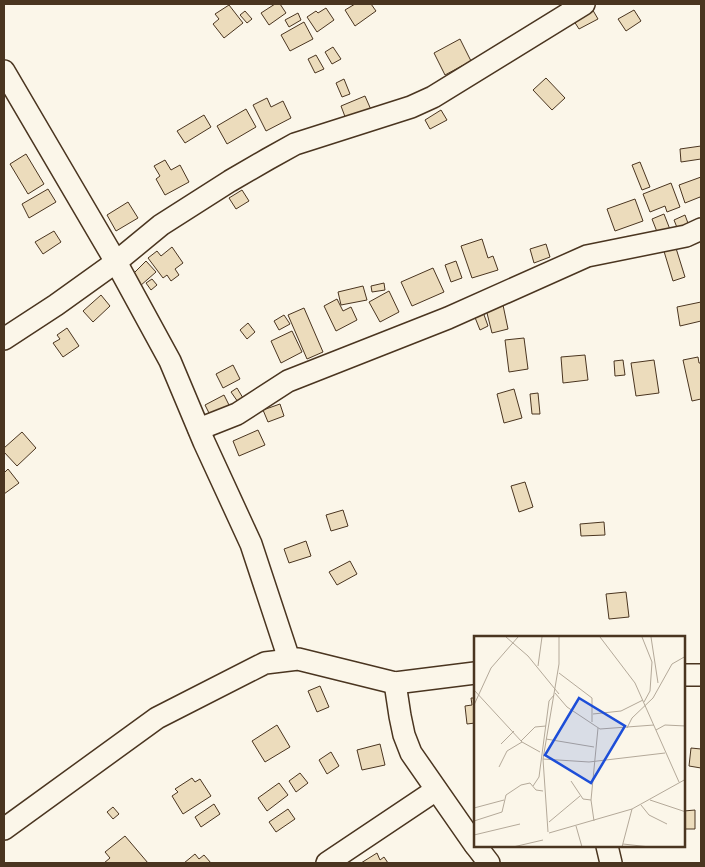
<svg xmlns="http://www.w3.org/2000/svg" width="705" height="867" font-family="Karla,sans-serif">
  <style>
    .building { fill: #ecdcbc; stroke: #4a3520 }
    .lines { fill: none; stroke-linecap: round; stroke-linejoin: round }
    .minor-casing { stroke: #4a3520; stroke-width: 24 }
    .minor { stroke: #fbf6e9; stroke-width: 21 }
    .inset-road { fill: none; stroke: #b4a999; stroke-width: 1 }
    .view { fill: #1d4ed8; fill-opacity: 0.15; stroke: #1d4ed8; stroke-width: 2.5 }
    .inset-edge { fill: none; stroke: #4a3520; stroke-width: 2.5 }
  </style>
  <rect width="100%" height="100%" fill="#fbf6e9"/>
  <g class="building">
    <polygon points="275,4 280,4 286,13 269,25 261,13"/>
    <polygon points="355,4 371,4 376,11 355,26 345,10"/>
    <polygon points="229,5 243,23 224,38 213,24 219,19 215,14"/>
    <polygon points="591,7 598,19 579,29 572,18"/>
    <polygon points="326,8 334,20 317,32 307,17 316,11 318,13"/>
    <polygon points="634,10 641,21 626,31 618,19"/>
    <polygon points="245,11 252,19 247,23 240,15"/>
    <polygon points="298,13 301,20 289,27 285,20"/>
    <polygon points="304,22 313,39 290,51 281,35"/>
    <polygon points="460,39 471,61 445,75 434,53"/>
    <polygon points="333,47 341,59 332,64 325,52"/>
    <polygon points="316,55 324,69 315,73 308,59"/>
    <polygon points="546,78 565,98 552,110 533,90"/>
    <polygon points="344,79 350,94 342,97 336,83"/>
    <polygon points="365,96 372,112 347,122 341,106"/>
    <polygon points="267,98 271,107 283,101 291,118 266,131 253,105"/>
    <polygon points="246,109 256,127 227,144 217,126"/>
    <polygon points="441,110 447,120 430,129 425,120"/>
    <polygon points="204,115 211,127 185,143 177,131"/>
    <polygon points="701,146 701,159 681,162 680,149"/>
    <polygon points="26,154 44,184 28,194 10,164"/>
    <polygon points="165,160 171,170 180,165 189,182 165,195 156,179 160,176 154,166"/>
    <polygon points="640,162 650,187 642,190 632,165"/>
    <polygon points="701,177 701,200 700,197 685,203 679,185"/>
    <polygon points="671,183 680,207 667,212 665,206 650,212 643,194"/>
    <polygon points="48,189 56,202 29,218 22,204"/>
    <polygon points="242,190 249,201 236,209 229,198"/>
    <polygon points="635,199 643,221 615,231 607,209"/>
    <polygon points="128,202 138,218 116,231 107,215"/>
    <polygon points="664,214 671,232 659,237 652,219"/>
    <polygon points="685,215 689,226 678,230 674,220"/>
    <polygon points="54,231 61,242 43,254 35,242"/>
    <polygon points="482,239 488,258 493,256 498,270 472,278 461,246"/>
    <polygon points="546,244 550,257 534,263 530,249"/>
    <polygon points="675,245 685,277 673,281 663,248"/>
    <polygon points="172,247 183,263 175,269 179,275 171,281 167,275 163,278 148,258 157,251 161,256"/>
    <polygon points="146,261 156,272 140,286 131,276"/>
    <polygon points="456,261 462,278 451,282 445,265"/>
    <polygon points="433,268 444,292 412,306 401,282"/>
    <polygon points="152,279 157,285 151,290 146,283"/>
    <polygon points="384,283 385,290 372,292 371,286"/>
    <polygon points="363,286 367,300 341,305 338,292"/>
    <polygon points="389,291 399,312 380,322 369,302"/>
    <polygon points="101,295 110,306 93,322 83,311"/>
    <polygon points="337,299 343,311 351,307 357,320 336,331 324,306"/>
    <polygon points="701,302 701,321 680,326 677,307"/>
    <polygon points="503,305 508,329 492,333 486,309"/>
    <polygon points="304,308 323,352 307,359 288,315"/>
    <polygon points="483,312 488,326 480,330 474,315"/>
    <polygon points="284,315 290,324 279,330 274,321"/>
    <polygon points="248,323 255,332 247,339 240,330"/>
    <polygon points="67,328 79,346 63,357 53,343 60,339 57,335"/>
    <polygon points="292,331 302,352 281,363 271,341"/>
    <polygon points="524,338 528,369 509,372 505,340"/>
    <polygon points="585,355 588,380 563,383 561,357"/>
    <polygon points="698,357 699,363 701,363 701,399 692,401 683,360"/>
    <polygon points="623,360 625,375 615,376 614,361"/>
    <polygon points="654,360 659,393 636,396 631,363"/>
    <polygon points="233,365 240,379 223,388 216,374"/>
    <polygon points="237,388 243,398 238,402 231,392"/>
    <polygon points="514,389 522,418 504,423 497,394"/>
    <polygon points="538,393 540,414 532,414 530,394"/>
    <polygon points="224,395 231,409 212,419 205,405"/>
    <polygon points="280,404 284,416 268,422 263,410"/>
    <polygon points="258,430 265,445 239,456 233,441"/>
    <polygon points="22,432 36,448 17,466 4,452 4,448"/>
    <polygon points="8,469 19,483 4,494 4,473"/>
    <polygon points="525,482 533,507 519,512 511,486"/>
    <polygon points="343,510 348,526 331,531 326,515"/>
    <polygon points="604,522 605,535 581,536 580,524"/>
    <polygon points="306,541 311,556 289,563 284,549"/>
    <polygon points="350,561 357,574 337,585 329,572"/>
    <polygon points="626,592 629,617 609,619 606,594"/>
    <polygon points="320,686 329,707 317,712 308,691"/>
    <polygon points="471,698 475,698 475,723 467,724 465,706 472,705"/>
    <polygon points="277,725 290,747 265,762 252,741"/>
    <polygon points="380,744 385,765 362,770 357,750"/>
    <polygon points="691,748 701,749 701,768 689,766"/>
    <polygon points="331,752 339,766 327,774 319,760"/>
    <polygon points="300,773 308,783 296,792 289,781"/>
    <polygon points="192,778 195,782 200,779 211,796 183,814 172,796 178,792 175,789"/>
    <polygon points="279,783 288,795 267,811 258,798"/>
    <polygon points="214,804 220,814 201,827 195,817"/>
    <polygon points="113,807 119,814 113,819 107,812"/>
    <polygon points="288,809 295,819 276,832 269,822"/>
    <polygon points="695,810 695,829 684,829 684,811"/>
    <polygon points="125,836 148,863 104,863 110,858 105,852"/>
    <polygon points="377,853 380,860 384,857 388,863 361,863"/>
    <polygon points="195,854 199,859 204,855 211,863 184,863"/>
  </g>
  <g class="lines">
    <g class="minor-casing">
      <g id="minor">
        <polyline points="4,71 116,262 170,361 204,442 251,544 289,659"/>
        <polyline points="4,339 56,305 116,262 161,225 230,181 268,159 295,144 411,107 433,97 584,4"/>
        <polyline points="199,429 237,414 288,381 448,318 587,256 686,236 701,229"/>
        <polyline points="684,675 701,675"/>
        <polyline points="395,683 400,716 404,735 411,753 475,845"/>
        <polyline points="4,829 157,718 265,663 298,659 395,683 475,673"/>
        <polyline points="476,846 489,863"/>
        <polyline points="607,846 611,863"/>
        <polyline points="327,863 436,790"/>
      </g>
    </g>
    <use href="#minor" class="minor"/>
  </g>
  <g transform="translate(474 636)">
    <rect width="211" height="211" fill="#fbf6e9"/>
    <path class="inset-road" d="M32 1 54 20 85 58M126 1 161 47 205 146M168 1 178 26 176 55 170 66M177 1 184 47M64 30 68 1M85 37 118 62V86M0 54 48 106 66 116M81 57 93 71 126 93 180 89M0 69 17 32 44 1M119 78 147 75 169 64M153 92 158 82 179 62 198 28 212 20M182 94 191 89 212 90M72 103 120 111M47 105 61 91 72 90M27 108 40 95M69 123 115 126 191 117M25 131 33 115 48 106M97 145 109 163 117 164M59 150 65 141 75 65 80 59M176 164 212 176M167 169 175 179 193 188M0 172 30 164M0 185 28 176 32 159 47 149 56 147 62 154 69 155M120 185 117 164 124 92M75 186 106 160M102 190 108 211M74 196 69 123 85 28V1M75 197 158 173 212 143M0 199 46 188M149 208 176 211M39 211 69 204M148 211 158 173"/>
    <path class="view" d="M105 62 151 90 117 147 71 119Z"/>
    <rect width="211" height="211" class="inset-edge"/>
  </g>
  <rect width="705" height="867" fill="none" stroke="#4a3520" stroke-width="10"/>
</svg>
